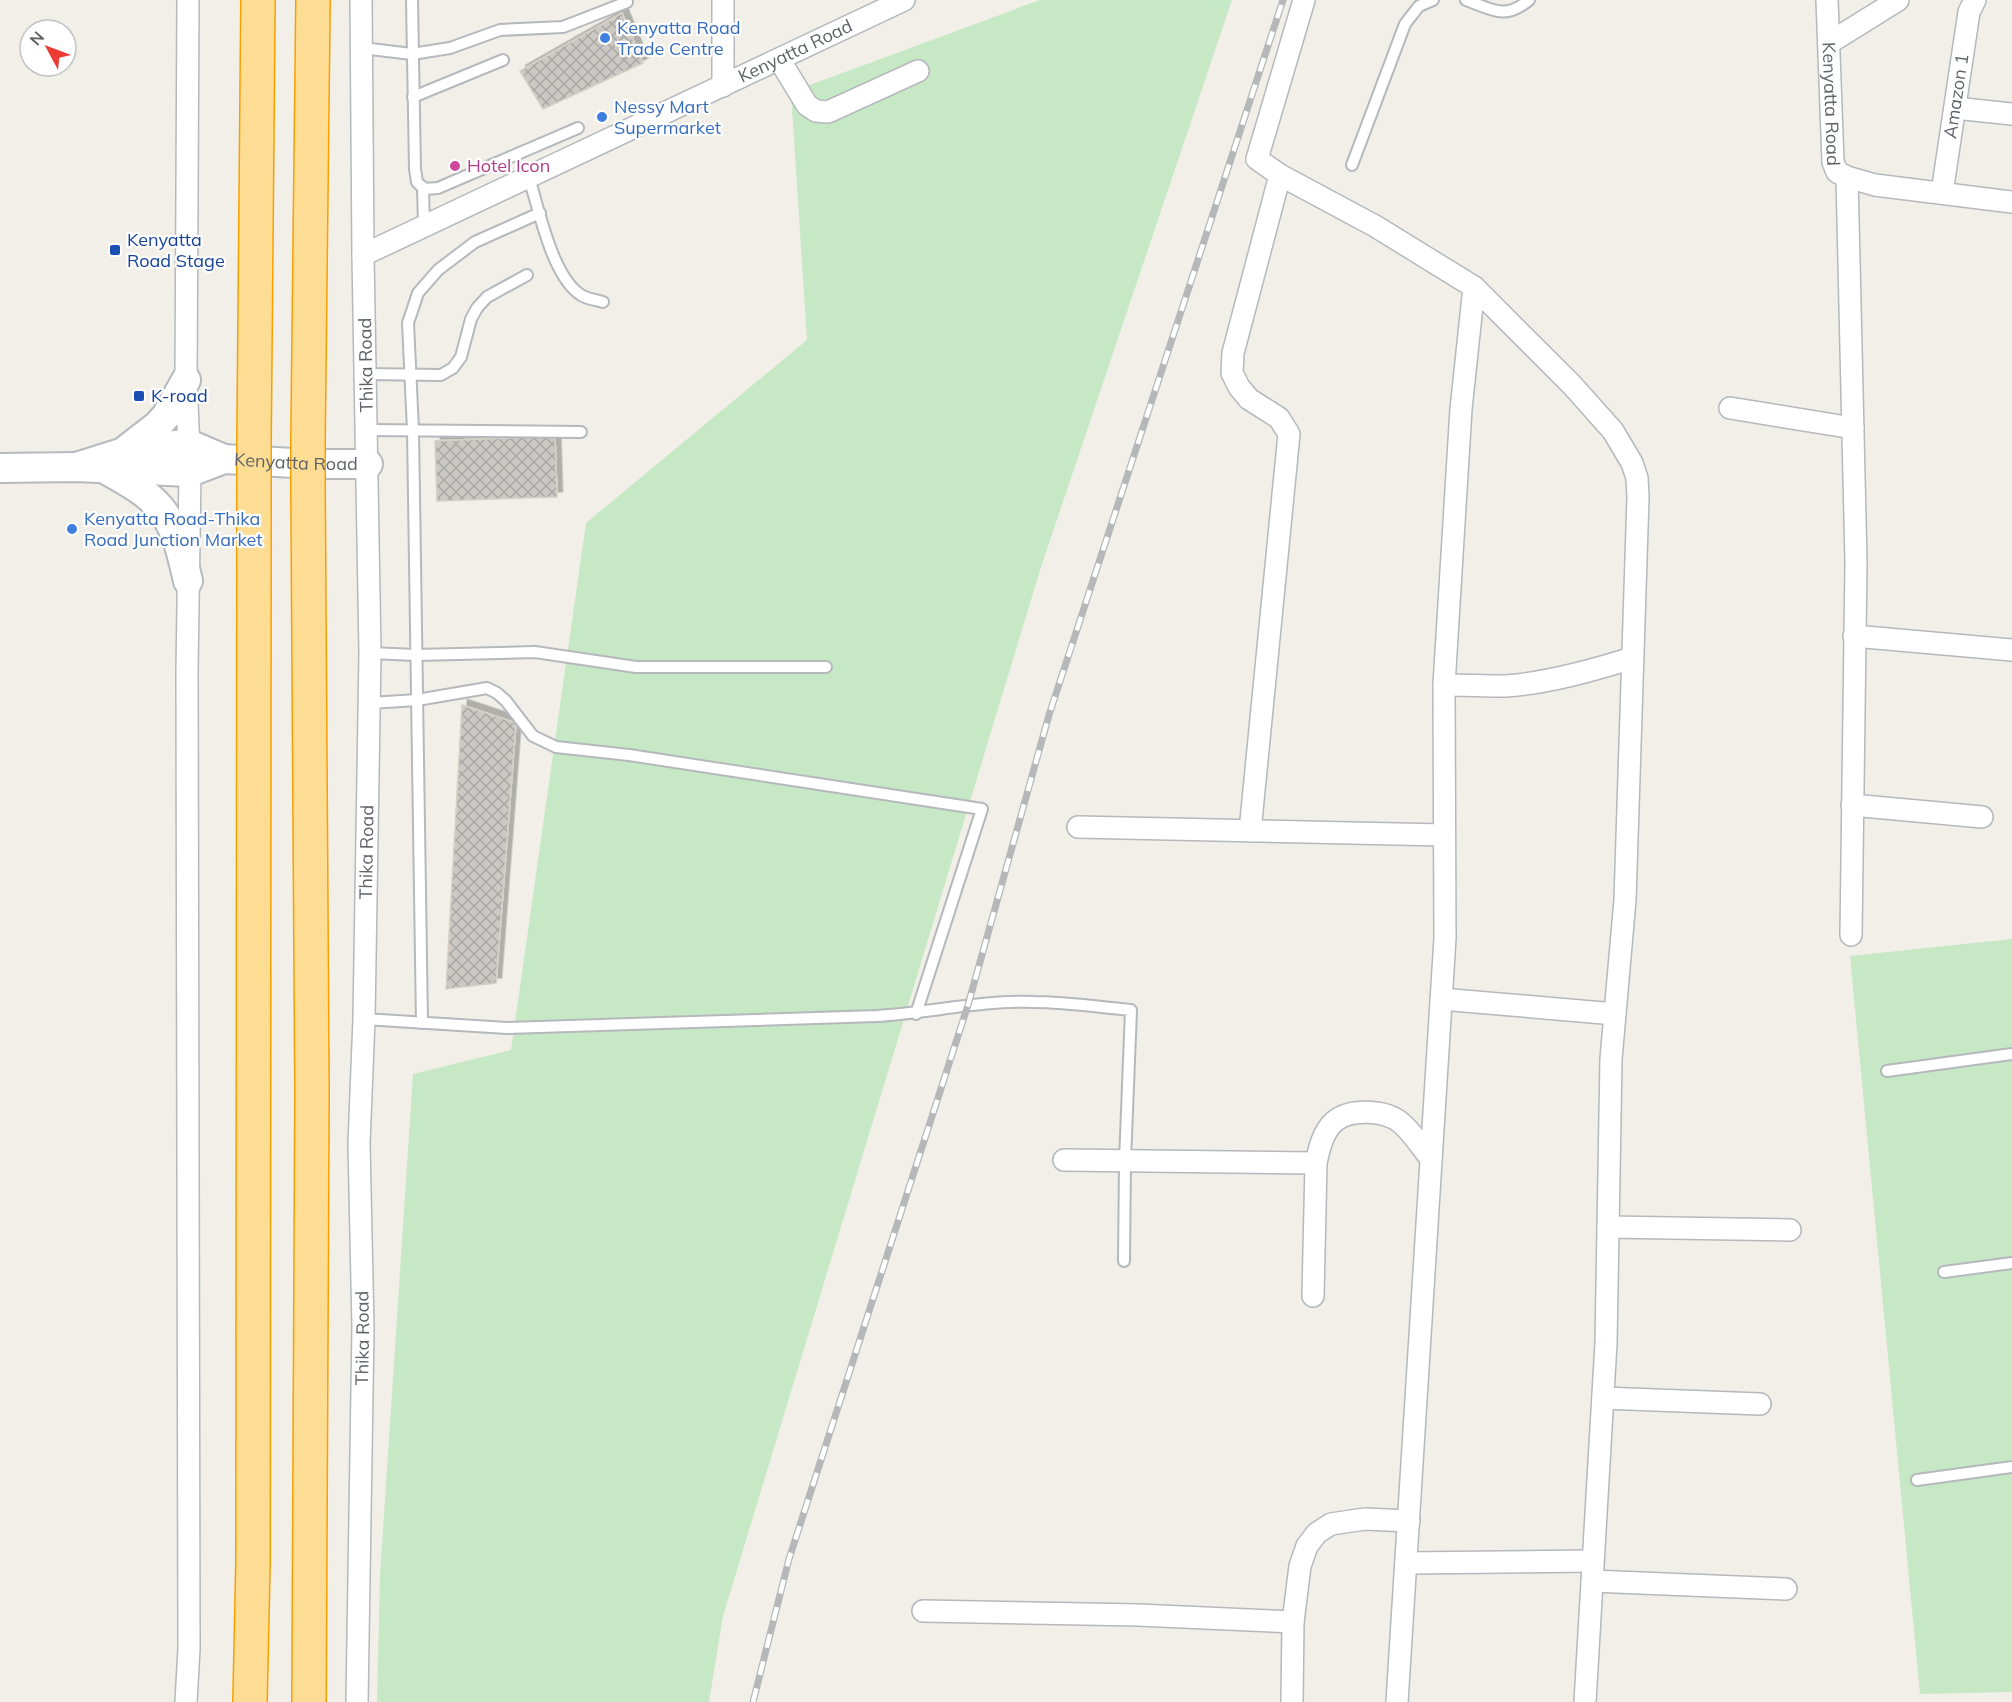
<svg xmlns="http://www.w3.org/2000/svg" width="2012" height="1702" font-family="Mulish,sans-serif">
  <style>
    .garden { fill: #c6e8c5 }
    .building { fill: url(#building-cross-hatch); stroke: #d6d0c6; stroke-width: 1.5; filter: url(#shadow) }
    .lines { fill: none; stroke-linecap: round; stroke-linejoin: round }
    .lane-casing { stroke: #b5b8bc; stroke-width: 14 }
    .street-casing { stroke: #b5b8bc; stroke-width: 24 }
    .secondary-casing { stroke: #b6babf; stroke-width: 32 }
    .highway-casing { stroke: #f8a001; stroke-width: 36 }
    .lane { stroke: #fff; stroke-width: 10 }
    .street { stroke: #fff; stroke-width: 21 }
    .secondary { stroke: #fff; stroke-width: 28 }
    .highway { stroke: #fddd93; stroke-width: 33 }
    .rail-casing { stroke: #b6b7b8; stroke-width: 7 }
    .rail { stroke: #fff; stroke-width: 4.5; stroke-dasharray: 14; stroke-linecap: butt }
    .highway-bridge-casing { stroke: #f8a001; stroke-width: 36; stroke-linecap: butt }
    .highway-bridge { stroke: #fddd93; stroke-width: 33 }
    .shop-dot { fill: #3f7fe0; stroke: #fff; stroke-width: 2 }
    .hotel-dot { fill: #d1479c; stroke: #fff; stroke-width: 2 }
    .transit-dot { fill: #1a4fb4; stroke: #fff; stroke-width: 2 }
    .labels { text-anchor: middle; stroke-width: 4.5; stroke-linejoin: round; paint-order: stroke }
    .shop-label { font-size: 18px; fill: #366cbe; stroke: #fff; text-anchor: start }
    .street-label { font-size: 18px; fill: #5f6368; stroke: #fff }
    .hotel-label { font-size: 18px; fill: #b23c85; stroke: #fff; text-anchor: start }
    .transit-label { font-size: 18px; fill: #164399; stroke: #fff; text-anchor: start }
  </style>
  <defs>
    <pattern id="building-cross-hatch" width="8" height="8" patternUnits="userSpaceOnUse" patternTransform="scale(1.5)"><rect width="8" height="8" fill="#ccc9c5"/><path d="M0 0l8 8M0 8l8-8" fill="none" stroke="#a9a7a4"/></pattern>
    <filter id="shadow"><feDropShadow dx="5.5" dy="-5.5" stdDeviation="0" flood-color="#0004"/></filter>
  </defs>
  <rect width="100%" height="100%" fill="#f1efe8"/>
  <g class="garden">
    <polygon points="1040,0 1232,0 1041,567 723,1616 709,1702 377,1702 380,1576 413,1074 511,1050 586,523 807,340 791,92"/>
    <polygon points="2012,939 2012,1692 1920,1694 1850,956"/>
  </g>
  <g class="building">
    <polygon points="622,13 643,63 543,109 520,71"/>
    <polygon points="555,436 557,497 437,501 435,441"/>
    <polygon points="462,705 516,723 496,983 446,989"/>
  </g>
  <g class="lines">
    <g class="lane-casing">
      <g id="lane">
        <polyline points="412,0 415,169 417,182 424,189 438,188 578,128"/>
        <path d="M1466 0C1493 10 1505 20 1529 0"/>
        <polyline points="362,48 412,54 450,48 500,30 563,27 627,2"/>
        <polyline points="413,97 503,60"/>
        <polyline points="1352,165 1405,24 1419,6 1433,0"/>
        <path d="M529 178C539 209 552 277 581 295 587 299 596 300 603 302"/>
        <polyline points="423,187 424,227"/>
        <polyline points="366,374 441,375 453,368 461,357 471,319 477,308 487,297 527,275"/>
        <polyline points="367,430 581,432"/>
        <polyline points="370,653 416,655 535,652 636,667 826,667"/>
        <polyline points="370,703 417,700 487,688 497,693 506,701 533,736 556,747 629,755 982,809 916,1014"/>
        <path d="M364 1019 507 1028 877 1016C929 1013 981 1000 1034 1002 1066 1002 1098 1007 1131 1010L1125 1161 1124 1261"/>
        <polyline points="422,1023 413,430 408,323 418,293 438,270 475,242 540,213"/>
        <polyline points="1887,1071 2012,1054"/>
        <polyline points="1944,1272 2012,1263"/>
        <polyline points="1917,1480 2012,1467"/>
      </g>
    </g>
    <g class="street-casing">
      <g id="street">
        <polyline points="723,0 723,86"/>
        <polyline points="1304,0 1257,159 1280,175 1375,226 1474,287 1572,385 1613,431 1632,463 1637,478 1638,497 1625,900 1611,1059 1606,1343 1585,1702"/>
        <path id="s1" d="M1827 0 1833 162 1837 172 1847 177 1875 185 2012 202"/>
        <polyline points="1829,43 1898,0"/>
        <polyline points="779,59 807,105 816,111 828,112 918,71"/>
        <polyline points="1955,108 2012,114"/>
        <polyline points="1847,177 1856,562 1851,935"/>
        <path id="s2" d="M1942 193 1969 12 1975 0"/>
        <path id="s3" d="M363 255 904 0"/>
        <polyline points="1730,408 1853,428"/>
        <polyline points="1854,636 2012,650"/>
        <path d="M1444 685C1464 685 1485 686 1505 686 1548 683 1591 671 1632 658"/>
        <polyline points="1852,805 1982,817"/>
        <polyline points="1078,827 1444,835"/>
        <polyline points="1250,831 1289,434 1279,418 1249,399 1239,387 1232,373 1233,353 1280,175"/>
        <polyline points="1441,999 1615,1014"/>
        <polyline points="1064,1160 1316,1163"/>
        <polyline points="1608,1227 1790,1230"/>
        <path d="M1313 1296 1316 1163C1319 1149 1323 1131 1335 1121 1351 1108 1386 1110 1401 1123 1413 1133 1422 1148 1431 1159"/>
        <polyline points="1603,1398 1760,1404"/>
        <polyline points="1406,1563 1592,1561"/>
        <polyline points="1592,1581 1786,1589"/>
        <polyline points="923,1611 1138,1615 1293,1622"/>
        <polyline points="186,1702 189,1649 187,671 190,472 186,380 188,0"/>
        <path id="s4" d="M357 1702 363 1328 359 1143 364 1019 370 653 363 255 361 0"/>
        <polyline points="1292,1702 1293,1622 1300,1566 1307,1546 1317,1533 1331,1524 1365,1519 1409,1521"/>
        <polyline points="1397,1702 1445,938 1444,685 1461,409 1474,287"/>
      </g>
    </g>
    <g class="secondary-casing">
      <g id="secondary">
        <polyline points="127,449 158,425 166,416 186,380"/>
        <path id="s5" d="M76 467 127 451 151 447 189 444 224 459 311 464H368"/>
        <polyline points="0,468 76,467 190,472 224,459"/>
        <path d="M107 470C125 481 146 491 160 508 177 528 182 556 188 581"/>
      </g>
    </g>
    <g class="highway-casing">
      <g id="highway">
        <polyline points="308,440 313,0"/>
        <polyline points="254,443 258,0"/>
        <polyline points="308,487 312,1092 309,1702"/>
        <polyline points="250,1702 253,1562 254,485"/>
      </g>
    </g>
    <use href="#lane" class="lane"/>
    <use href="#street" class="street"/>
    <use href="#secondary" class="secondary"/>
    <use href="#highway" class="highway"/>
    <g class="rail-casing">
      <polyline id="rail" points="753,1702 789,1559 968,1005 1049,715 1283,0"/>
    </g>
    <use href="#rail" class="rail"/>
    <g class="highway-bridge-casing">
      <g id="highway-bridge">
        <polyline points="308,440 308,487"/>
        <polyline points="254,485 254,443"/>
      </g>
    </g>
    <use href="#highway-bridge" class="highway-bridge"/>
  </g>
  <g class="shop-dot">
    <circle cx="605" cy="38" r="6"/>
    <circle cx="602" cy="117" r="6"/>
    <circle cx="72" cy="529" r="6"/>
  </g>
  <circle class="hotel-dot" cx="455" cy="166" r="6"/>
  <g class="transit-dot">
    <rect x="109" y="244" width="12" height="12" rx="3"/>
    <rect x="133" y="390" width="12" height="12" rx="3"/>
  </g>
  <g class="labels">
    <g class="shop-label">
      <text x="617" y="34">Kenyatta Road<tspan x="617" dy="21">Trade Centre</tspan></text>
      <text x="614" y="113">Nessy Mart<tspan x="614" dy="21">Supermarket</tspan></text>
      <text x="84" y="525">Kenyatta Road-Thika<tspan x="84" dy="21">Road Junction Market</tspan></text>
    </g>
    <g class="street-label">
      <text dy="6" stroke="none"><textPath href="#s3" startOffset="478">Kenyatta Road</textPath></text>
      <text dy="6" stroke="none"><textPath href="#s2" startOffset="98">Amazon 1</textPath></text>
      <text dy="6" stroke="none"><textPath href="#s1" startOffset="104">Kenyatta Road</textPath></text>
      <text transform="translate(366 365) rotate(-91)" y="6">Thika Road</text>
      <text dy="6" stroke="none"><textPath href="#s5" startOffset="226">Kenyatta Road</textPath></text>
      <text dy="6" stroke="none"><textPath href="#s4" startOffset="850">Thika Road</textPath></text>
      <text dy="6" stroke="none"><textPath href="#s4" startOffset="364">Thika Road</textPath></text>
    </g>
    <g class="hotel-label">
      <text x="467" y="172">Hotel Icon</text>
    </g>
    <g class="transit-label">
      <text x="127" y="246">Kenyatta<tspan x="127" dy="21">Road Stage</tspan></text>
      <text x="151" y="402">K-road</text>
    </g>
  </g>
  <g transform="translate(48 48) rotate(311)"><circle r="28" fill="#ffffff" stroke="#bfc1c3" stroke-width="1.5"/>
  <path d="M0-4.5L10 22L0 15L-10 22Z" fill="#ea3c35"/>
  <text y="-9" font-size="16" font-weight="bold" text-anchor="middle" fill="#5f6368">N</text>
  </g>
</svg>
